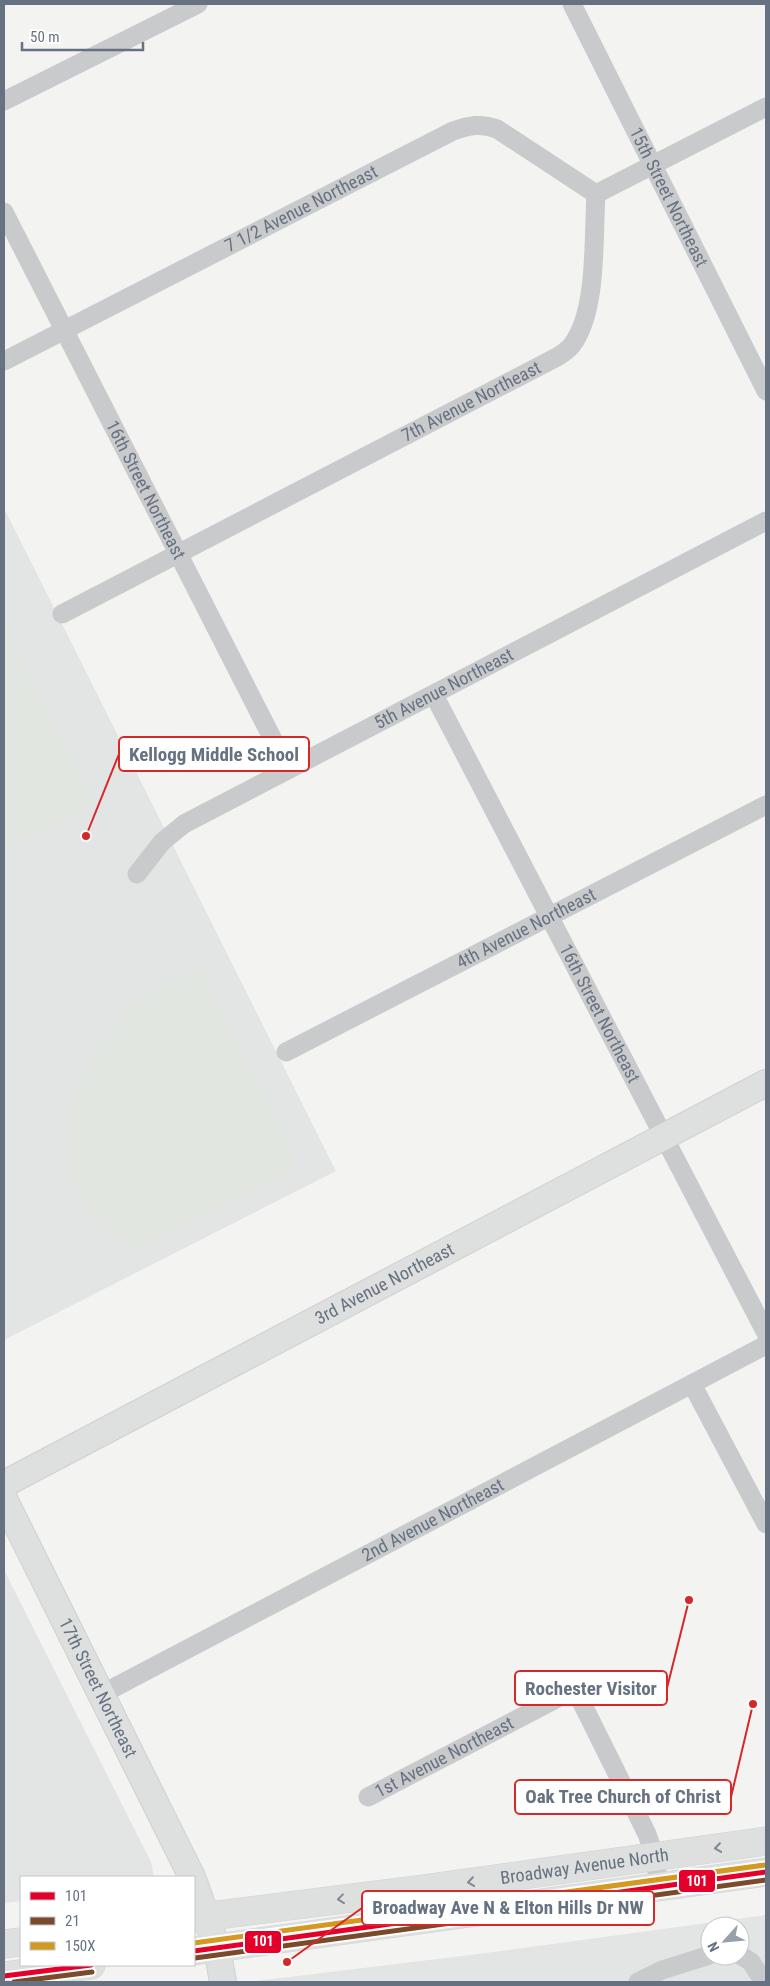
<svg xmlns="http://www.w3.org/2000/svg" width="770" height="1986" font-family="'Roboto Condensed',sans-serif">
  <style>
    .built { fill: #e3e5e5; fill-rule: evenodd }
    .green { fill: #e2e6e1 }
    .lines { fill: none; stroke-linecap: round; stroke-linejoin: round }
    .secondary-casing { stroke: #cfd0d0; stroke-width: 28 }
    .primary-casing { stroke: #d1d2d3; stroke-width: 29 }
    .street { stroke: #c9cacc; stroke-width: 19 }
    .secondary { stroke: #dedfdf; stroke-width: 26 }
    .primary { stroke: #dedfdf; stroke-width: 28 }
    .bus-1-casing { stroke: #fff; stroke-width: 9 }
    .bus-2-casing { stroke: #fff; stroke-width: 9 }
    .bus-3-casing { stroke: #fff; stroke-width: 9 }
    .bus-1 { stroke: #e4002b; stroke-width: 5 }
    .bus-2 { stroke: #7a4b2a; stroke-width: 5 }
    .bus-3 { stroke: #d39920; stroke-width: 5 }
    .oneway { stroke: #7e8794 }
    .labels { text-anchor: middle; stroke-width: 5; stroke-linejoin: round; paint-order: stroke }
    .street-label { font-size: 18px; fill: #667181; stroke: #fff }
    .leader { fill: none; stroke: #d62828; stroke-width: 2 }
    .callout-dot { fill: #d62828; stroke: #fff; stroke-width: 2 }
    .callout { fill: #fff; stroke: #d62828; stroke-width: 2 }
    .callout-label { font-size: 19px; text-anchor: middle; font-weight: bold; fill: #667181 }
    .line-badge { stroke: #fff; stroke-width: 2 }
    .badge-label { font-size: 14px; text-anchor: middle; font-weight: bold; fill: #fff }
  </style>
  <rect width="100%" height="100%" fill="#f3f4f2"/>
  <g class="built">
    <polygon points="4,508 336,1171 4,1340"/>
    <polygon points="4,1570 151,1862 154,1877 21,1877 21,1901 4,1903"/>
    <path d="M766 1915V1982H248L478 1954ZM710 1926H740V1956H710Z"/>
  </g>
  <g class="green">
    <polygon points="4,620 97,802 4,850"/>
    <path d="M202 968 296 1153 286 1172 128 1250C111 1233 86 1215 78 1192 71 1171 70 1100 79 1079 93 1051 131 999 159 985 173 978 188 973 202 968Z"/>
  </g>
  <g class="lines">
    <g class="secondary-casing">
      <g id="secondary">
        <path id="s10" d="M4 1484 766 1083"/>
        <path id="s11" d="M4 1499 192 1877"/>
        <polyline points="194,1882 217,1948 223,1982"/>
      </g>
    </g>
    <g class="primary-casing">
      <g id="primary">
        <path id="s12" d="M194 1918 424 1889 766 1841"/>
        <polyline points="4,1944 21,1942"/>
        <polyline points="194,1951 766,1872"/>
        <polyline points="4,1976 91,1965"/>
      </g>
    </g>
    <g class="street">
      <path id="s1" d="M572 4 766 391"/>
      <polyline points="4,101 198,4"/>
      <polyline points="596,194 766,107"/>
      <path id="s2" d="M4 212 288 769"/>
      <path id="s3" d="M4 361 453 131C470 125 481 123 497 129L596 194"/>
      <path id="s4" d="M62 614 557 357C562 354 568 350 572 345 598 310 593 238 596 194"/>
      <path id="s5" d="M434 695 766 1333"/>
      <path id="s6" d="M137 874 162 842 184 824 766 521"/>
      <path id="s7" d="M286 1052 766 805"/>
      <polyline points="692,1384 766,1524"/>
      <path id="s8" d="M100 1695 766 1345"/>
      <path id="s9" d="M368 1797 575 1689 647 1834 655 1857 659 1887"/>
      <polyline points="740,1955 751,1962 764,1982"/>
      <polyline points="638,1982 662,1970 710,1955"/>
    </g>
    <use href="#secondary" class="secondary"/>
    <use href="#primary" class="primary"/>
    <g class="bus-1-casing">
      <g id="bus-1">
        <polyline points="194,1951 766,1872"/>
        <polyline points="4,1976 91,1965"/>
      </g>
    </g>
    <g class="bus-2-casing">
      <g id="bus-2">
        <polyline points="195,1958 766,1880"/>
        <polyline points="14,1982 92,1972"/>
      </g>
    </g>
    <g class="bus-3-casing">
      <polyline id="bus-3" points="194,1943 765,1865"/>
    </g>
    <use href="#bus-1" class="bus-1"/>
    <use href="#bus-2" class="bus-2"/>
    <use href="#bus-3" class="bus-3"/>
  </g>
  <defs><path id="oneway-chevron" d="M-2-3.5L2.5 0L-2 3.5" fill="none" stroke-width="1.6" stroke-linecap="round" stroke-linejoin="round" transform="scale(1.25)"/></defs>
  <g class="oneway">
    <use href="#oneway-chevron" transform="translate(718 1848) rotate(172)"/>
    <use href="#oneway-chevron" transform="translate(471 1882) rotate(172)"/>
    <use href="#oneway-chevron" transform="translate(341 1899) rotate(173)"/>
  </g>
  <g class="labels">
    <g class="street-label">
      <text dy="6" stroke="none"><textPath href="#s1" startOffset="216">15th Street Northeast</textPath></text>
      <text dy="6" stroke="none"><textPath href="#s3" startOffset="334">7 1/2 Avenue Northeast</textPath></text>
      <text dy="6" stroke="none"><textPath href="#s4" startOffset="461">7th Avenue Northeast</textPath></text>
      <text dy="6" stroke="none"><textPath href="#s2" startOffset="312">16th Street Northeast</textPath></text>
      <text dy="6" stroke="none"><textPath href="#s6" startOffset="362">5th Avenue Northeast</textPath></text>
      <text dy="6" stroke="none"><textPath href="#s7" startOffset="270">4th Avenue Northeast</textPath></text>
      <text dy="6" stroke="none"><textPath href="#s5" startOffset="359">16th Street Northeast</textPath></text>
      <text dy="6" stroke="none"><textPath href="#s10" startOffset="430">3rd Avenue Northeast</textPath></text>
      <text dy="6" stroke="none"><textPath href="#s8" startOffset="376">2nd Avenue Northeast</textPath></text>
      <text dy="6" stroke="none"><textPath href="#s11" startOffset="211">17th Street Northeast</textPath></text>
      <text dy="6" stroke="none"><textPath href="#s9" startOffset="86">1st Avenue Northeast</textPath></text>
      <text dy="6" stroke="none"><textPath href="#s12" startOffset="394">Broadway Avenue North</textPath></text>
    </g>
  </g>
  <path class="leader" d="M86 836L119 754M689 1600L667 1688M753 1704L731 1797M287 1962L362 1908"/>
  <g class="callout-dot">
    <circle cx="86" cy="836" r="5"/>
    <circle cx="689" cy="1600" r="5"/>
    <circle cx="753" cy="1704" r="5"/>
    <circle cx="287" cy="1962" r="5"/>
  </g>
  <g class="callout">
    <rect x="119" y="737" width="190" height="34" rx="5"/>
    <rect x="515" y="1671" width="152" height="34" rx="5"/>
    <rect x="515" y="1780" width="216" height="34" rx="5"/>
    <rect x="362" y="1891" width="292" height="34" rx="5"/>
  </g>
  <g class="callout-label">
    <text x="214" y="761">Kellogg Middle School</text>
    <text x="591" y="1695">Rochester Visitor</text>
    <text x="623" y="1803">Oak Tree Church of Christ</text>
    <text x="508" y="1914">Broadway Ave N &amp; Elton Hills Dr NW</text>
  </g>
  <g class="line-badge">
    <rect x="678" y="1869" width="38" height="24" rx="5" fill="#e4002b"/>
    <rect x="244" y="1930" width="38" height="24" rx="5" fill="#e4002b"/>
  </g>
  <g class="badge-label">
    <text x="697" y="1886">101</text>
    <text x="263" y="1946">101</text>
  </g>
  <rect width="770" height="1986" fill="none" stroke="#667181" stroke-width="10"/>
  <rect x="20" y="1876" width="175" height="90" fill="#ffffff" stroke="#c2c6cd"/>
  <rect x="30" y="1892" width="25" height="8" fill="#e4002b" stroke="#c2c6cd"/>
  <text x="65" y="1901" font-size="15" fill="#667181">101</text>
  <rect x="30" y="1917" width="25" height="8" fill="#7a4b2a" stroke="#c2c6cd"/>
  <text x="65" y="1926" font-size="15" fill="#667181">21</text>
  <rect x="30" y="1942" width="25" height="8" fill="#d39920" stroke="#c2c6cd"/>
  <text x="65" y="1951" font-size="15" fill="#667181">150X</text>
  <g transform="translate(725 1941) rotate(243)"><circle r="24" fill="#ffffff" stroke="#c2c6cd"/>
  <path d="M0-4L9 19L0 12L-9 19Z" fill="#979fa9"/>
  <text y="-8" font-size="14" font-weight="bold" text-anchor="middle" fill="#667181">N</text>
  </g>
  <path d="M22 42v8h121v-8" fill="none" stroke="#667181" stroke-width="2.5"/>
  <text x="30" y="42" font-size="15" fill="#667181" stroke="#ffffff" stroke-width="4" paint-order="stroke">50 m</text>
</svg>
